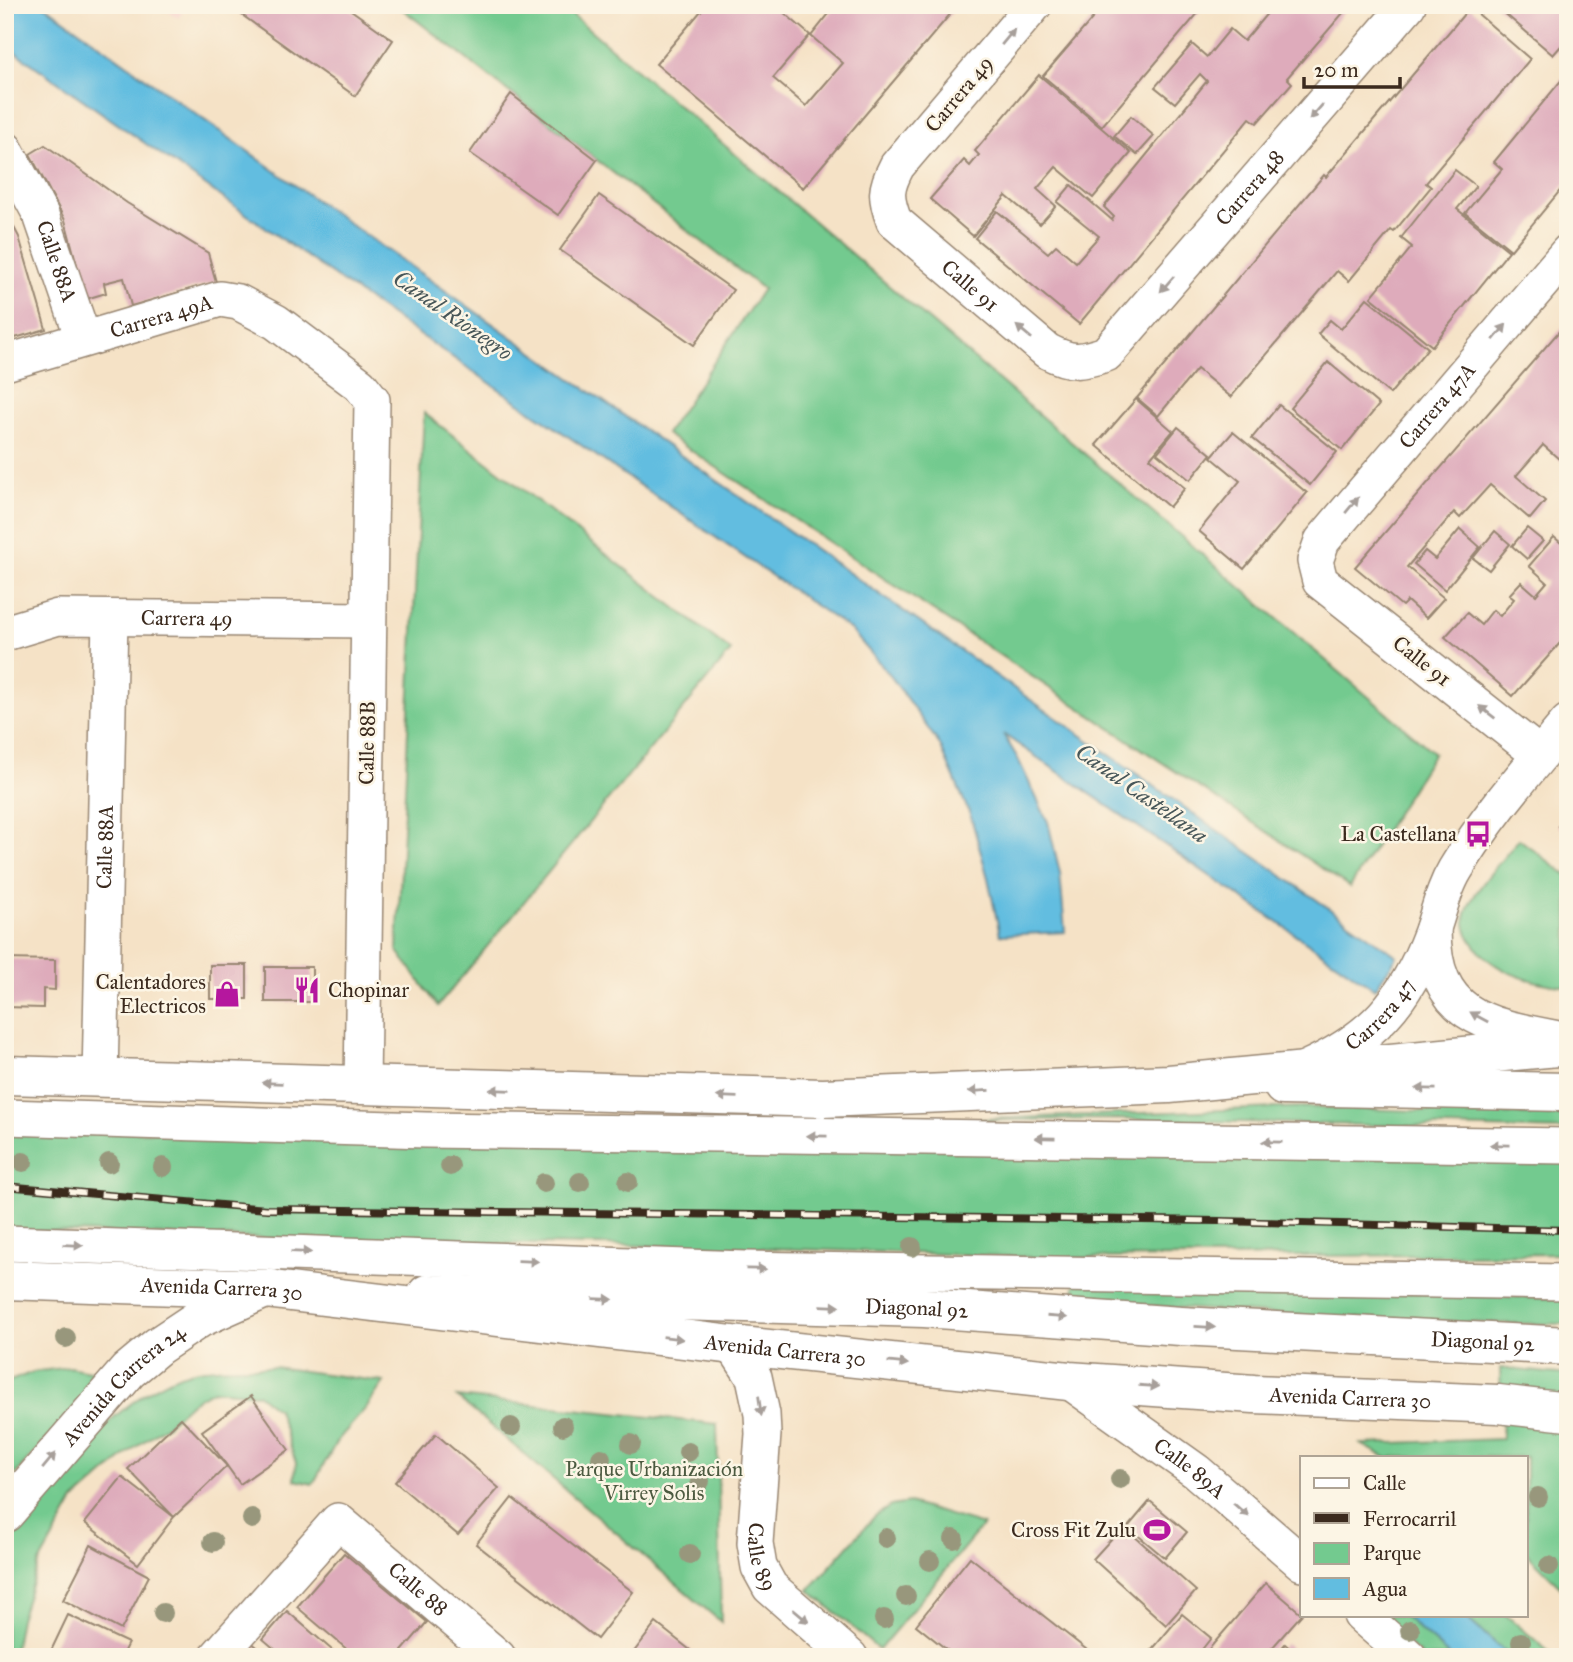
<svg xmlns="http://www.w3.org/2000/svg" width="1573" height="1662" font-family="'IM FELL Great Primer',serif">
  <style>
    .built { fill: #f7d0cb }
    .green { fill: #73ca8f; stroke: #577a56; stroke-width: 2 }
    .water { fill: #62bde0; stroke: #4e747f; stroke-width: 2 }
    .building { fill: #deabbb }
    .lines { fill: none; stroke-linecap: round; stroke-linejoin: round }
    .minor-casing { stroke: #988672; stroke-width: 38 }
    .major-casing { stroke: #988672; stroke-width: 41 }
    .highway-casing { stroke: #988672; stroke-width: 41 }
    .minor { stroke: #fff; stroke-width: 35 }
    .major { stroke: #fff; stroke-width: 38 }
    .highway { stroke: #fff; stroke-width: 38 }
    .rail-casing { stroke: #3b2a1e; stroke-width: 8 }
    .rail { stroke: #fcf5e5; stroke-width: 5; stroke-dasharray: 16; stroke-linecap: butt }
    .tree { fill: #98977c }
    .oneway { fill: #a79f9a }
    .labels { text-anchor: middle; stroke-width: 5; stroke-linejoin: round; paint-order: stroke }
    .street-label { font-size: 21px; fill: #3b2a1e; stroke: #fcf5e5 }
    .poi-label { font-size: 21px; fill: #3b2a1e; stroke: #fcf5e5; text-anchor: end }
    .park-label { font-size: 21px; fill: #4c5a40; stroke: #fcf5e5 }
    .water-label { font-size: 23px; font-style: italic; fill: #475658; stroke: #fcf5e5 }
  </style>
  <rect width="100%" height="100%" fill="#fcf5e5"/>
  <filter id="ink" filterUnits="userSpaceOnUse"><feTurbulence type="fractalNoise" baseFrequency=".0143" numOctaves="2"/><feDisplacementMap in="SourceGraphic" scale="14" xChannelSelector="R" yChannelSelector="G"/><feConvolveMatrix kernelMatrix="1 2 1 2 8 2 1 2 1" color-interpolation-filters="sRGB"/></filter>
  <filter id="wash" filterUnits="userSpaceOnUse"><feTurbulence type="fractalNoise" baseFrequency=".00686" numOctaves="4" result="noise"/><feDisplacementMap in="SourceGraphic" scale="28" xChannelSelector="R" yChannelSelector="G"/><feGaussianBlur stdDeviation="1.57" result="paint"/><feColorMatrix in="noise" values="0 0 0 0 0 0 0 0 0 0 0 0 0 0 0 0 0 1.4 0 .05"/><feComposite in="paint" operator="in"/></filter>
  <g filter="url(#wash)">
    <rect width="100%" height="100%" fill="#f5e2c6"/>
    <polygon class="built" points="159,5 188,5 178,18"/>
    <g class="green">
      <polygon points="397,5 561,5 1434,753 1350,887 666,434 763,289"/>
      <polygon points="424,413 731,651 438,1006 397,950"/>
      <path d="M1519 839 1568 876V987C1532 983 1490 973 1470 938 1466 931 1463 922 1466 913 1472 892 1505 857 1519 839Z"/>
      <polygon points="1304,1107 1568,1116 1568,1130 1117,1119 934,1121"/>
      <polygon points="5,1129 1568,1159 1568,1254 1059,1258 735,1247 390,1242 5,1230"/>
      <path d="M1076 1280 1568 1299V1324C1402 1323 1238 1314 1073 1299Z"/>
      <polygon points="69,1367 105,1374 5,1486 5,1383 33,1372"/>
      <path d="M274 1367 384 1382 366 1408 337 1441 313 1484 295 1480 296 1463 278 1410 257 1394 213 1390 192 1402 167 1425 133 1449 74 1501 38 1565 20 1619 13 1657H5V1534C50 1481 132 1378 204 1369 226 1366 251 1367 274 1367Z"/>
      <polygon points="1500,1368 1568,1375 1568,1594 1526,1553 1526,1457 1385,1457 1361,1444 1502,1439"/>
      <polygon points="457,1397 717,1424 721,1622"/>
      <polygon points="909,1503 983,1525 879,1650 809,1590 875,1516 891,1506"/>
      <polygon points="1374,1615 1403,1615 1451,1657 1423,1657"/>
      <polygon points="1463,1615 1506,1615 1555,1657 1511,1657"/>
    </g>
    <g class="water">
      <polygon points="5,5 44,5 317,201 1397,956 1375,989 1003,734 1017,757 1048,822 1060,873 1065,932 1000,935 988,878 971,817 940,745 889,674 851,630 360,294 5,45"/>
      <polygon points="1403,1615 1463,1615 1511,1657 1451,1657"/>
    </g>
    <g id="blocks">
      <g class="building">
        <polygon points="228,5 344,5 393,40 355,96"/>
        <polygon points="706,5 775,5 810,35 773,78 806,106 843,63 811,36 836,5 958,5 803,188 656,64"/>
        <polygon points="1104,5 1205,5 1102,126 1043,76"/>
        <polygon points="1274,5 1350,5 1287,78 1292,83 1257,123 1250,118 1079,324 975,238 997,211 1048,253 1056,245 1076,262 1099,236 1057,202 1071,185 1112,220 1114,217 1104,207 1207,81 1200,74 1175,103 1155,87 1192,44 1207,57 1230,29 1244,41"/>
        <polygon points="1495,5 1568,5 1568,38 1553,55"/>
        <polygon points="1470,7 1530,59 1426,183 1431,187 1394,232 1391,230 1349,281 1337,271 1231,397 1197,369 1158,416 1137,398 1324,175 1326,177"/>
        <polygon points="1568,72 1568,181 1511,250 1465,213 1502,169 1494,162"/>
        <polygon points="1039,75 1131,153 1093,198 1056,167 1037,189 1056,206 1040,224 1006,196 973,236 930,199 964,160 970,166 979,155 975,151"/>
        <polygon points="511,94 597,160 558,215 470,153"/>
        <polygon points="1131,116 1154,136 1137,155 1114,136"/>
        <polygon points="45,145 127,203 208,253 216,282 131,306 124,278 104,283 106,293 86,299 65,220 30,154"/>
        <polygon points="1455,170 1476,186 1457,209 1509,251 1432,346 1371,297 1412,247 1401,238"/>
        <polygon points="599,195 733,290 694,345 560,250"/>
        <polygon points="5,210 19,237 46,329 8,340 5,329"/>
        <polygon points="1367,298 1428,348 1390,394 1318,334 1330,320 1341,329"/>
        <polygon points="1568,321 1568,436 1565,439 1568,441 1568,467 1543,445 1516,476 1545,501 1530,519 1490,485 1460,518 1454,512 1407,567 1444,598 1426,618 1407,601 1402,606 1355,567"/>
        <polygon points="1328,362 1379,405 1342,450 1290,408"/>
        <polygon points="1136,399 1173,431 1150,458 1185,488 1169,507 1096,445"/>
        <polygon points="1279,405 1337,452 1310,485 1252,438"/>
        <polygon points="1178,427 1211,454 1190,480 1157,453"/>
        <polygon points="1233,432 1307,493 1244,569 1199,531 1240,481 1211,457"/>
        <polygon points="1527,528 1543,541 1527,559 1512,546"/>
        <polygon points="1460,529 1480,547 1445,590 1414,564 1425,551 1435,559"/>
        <polygon points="1495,531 1510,544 1489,570 1473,558"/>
        <polygon points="1554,537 1568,549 1568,634 1513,696 1445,637 1467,613 1481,625 1493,610 1500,616 1514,599 1509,595 1521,582 1536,595 1547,582 1529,566"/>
        <polygon points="1568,814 1568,834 1558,826"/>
        <polygon points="5,959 55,960 55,990 43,989 43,1008 5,1007"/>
        <rect x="210" y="965" width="37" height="34"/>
        <rect x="265" y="967" width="47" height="35"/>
        <polygon points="251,1396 289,1450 240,1484 202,1431"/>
        <polygon points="181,1418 227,1466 174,1517 138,1564 85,1523 122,1477 174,1517 128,1469"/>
        <polygon points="436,1434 499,1488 458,1535 395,1482"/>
        <polygon points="512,1498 633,1592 597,1639 476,1544"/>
        <polygon points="1150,1501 1187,1532 1165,1558 1128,1527"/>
        <polygon points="1123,1526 1196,1591 1166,1625 1093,1559"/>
        <polygon points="91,1545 149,1576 121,1630 63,1600"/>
        <polygon points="344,1553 427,1622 397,1657 356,1657 297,1607"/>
        <polygon points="970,1557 1040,1613 1096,1657 956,1657 916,1625"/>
        <polygon points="1266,1583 1302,1614 1264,1657 1202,1657"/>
        <polygon points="287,1611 340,1657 284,1657 263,1639"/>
        <polygon points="1182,1614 1211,1638 1196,1657 1146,1657"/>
        <polygon points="68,1615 128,1643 121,1657 48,1657"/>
        <polygon points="656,1623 680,1642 699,1657 630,1657"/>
        <polygon points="251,1642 269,1657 239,1657"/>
        <polygon points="1285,1644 1300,1657 1274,1657"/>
      </g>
    </g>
  </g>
  <g filter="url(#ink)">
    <use href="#blocks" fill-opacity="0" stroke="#988672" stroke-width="2"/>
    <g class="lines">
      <g class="minor-casing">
        <g id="minor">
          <path id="s1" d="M1034 5 897 166C885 189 885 197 894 221L1047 351C1072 364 1081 362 1106 354L1408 5"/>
          <path id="s2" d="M5 149 41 215 83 338"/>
          <path id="s3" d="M5 363 220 299 238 302 276 322 360 385 372 400 362 1085"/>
          <path id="s4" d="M5 633 58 617 368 620"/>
          <path id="s5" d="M1540 755 1320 581 1315 561 1322 541 1568 252"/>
          <path d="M1433 929C1433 1020 1491 1026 1564 1040"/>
          <path id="s6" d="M1305 1069C1371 1039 1405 1003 1431 934 1439 912 1443 890 1455 870 1487 816 1528 770 1568 722"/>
          <path id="s7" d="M100 1078 110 618"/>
          <polyline points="5,1117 426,1130 1568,1146"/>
          <polyline points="5,1243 745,1269 1568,1282"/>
          <path id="s8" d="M733 1345 754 1377 762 1414 763 1434 755 1543 759 1567 770 1587 850 1657"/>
          <path id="s9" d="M1069 1381 1197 1472 1302 1563"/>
          <polyline points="1361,1615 1409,1657"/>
          <path id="s10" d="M217 1657 338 1521 498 1657"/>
        </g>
      </g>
      <g class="major-casing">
        <g id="major">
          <polyline points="1283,1086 1568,1092"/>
          <path id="s11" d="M427 1294 924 1308 1181 1326 1568 1346"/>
          <path id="s12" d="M5 1513 128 1371 158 1346 200 1318 265 1289H272"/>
        </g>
      </g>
      <g class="highway-casing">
        <g id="highway">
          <polyline points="5,1075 823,1098 1169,1084 1568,1046"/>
          <path id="s13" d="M5 1280 265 1289 733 1345 1069 1381 1254 1394 1498 1404 1568 1412"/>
        </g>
      </g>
      <use href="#minor" class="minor"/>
      <use href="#major" class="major"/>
      <use href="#highway" class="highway"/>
      <g class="rail-casing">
        <polyline id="rail" points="5,1186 267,1209 1219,1221 1568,1230"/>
      </g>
      <use href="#rail" class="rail"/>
    </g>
    <g class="tree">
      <circle cx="23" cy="1162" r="10"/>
      <circle cx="109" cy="1163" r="10"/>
      <circle cx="450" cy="1166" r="10"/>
      <circle cx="163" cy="1167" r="10"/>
      <circle cx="580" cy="1182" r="10"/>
      <circle cx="628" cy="1182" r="10"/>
      <circle cx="544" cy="1183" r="10"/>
      <circle cx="912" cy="1247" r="10"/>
      <circle cx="66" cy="1338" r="10"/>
      <circle cx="563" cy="1426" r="10"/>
      <circle cx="511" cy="1427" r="10"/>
      <circle cx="631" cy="1444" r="10"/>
      <circle cx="688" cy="1452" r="10"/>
      <circle cx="601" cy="1458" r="10"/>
      <circle cx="1120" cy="1479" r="10"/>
      <circle cx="700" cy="1481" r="10"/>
      <circle cx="1538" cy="1497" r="10"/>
      <circle cx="252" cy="1519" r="10"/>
      <circle cx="886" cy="1538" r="10"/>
      <circle cx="954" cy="1539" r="10"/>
      <circle cx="213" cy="1542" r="10"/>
      <circle cx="690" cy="1554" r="10"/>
      <circle cx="930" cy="1561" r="10"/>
      <circle cx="1549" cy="1566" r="10"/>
      <circle cx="906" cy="1596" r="10"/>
      <circle cx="163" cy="1613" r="10"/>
      <circle cx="884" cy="1619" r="10"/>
      <circle cx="1410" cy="1630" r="10"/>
      <circle cx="1521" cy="1642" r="10"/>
    </g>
    <defs><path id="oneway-solid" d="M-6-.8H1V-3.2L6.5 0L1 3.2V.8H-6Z" transform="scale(1.75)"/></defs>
    <g class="oneway">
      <use href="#oneway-solid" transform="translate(1008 37) rotate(-50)"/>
      <use href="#oneway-solid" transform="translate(1316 112) rotate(131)"/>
      <use href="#oneway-solid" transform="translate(1167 284) rotate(131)"/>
      <use href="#oneway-solid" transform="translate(1024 332) rotate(-140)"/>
      <use href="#oneway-solid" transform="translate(1500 332) rotate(-50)"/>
      <use href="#oneway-solid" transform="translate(1352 505) rotate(-50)"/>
      <use href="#oneway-solid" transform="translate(1487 712) rotate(-142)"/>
      <use href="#oneway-solid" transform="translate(1479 1017) rotate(-151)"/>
      <use href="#oneway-solid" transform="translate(272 1083) rotate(-178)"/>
      <use href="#oneway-solid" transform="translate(1426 1089) rotate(-179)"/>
      <use href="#oneway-solid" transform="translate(500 1090) rotate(-178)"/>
      <use href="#oneway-solid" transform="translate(979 1091) rotate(177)"/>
      <use href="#oneway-solid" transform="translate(727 1097) rotate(-178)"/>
      <use href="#oneway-solid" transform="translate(817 1136) rotate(-179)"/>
      <use href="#oneway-solid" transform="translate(1045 1138) rotate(-179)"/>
      <use href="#oneway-solid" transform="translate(1272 1142) rotate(-179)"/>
      <use href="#oneway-solid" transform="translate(1500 1145) rotate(-179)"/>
      <use href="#oneway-solid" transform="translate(73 1245) rotate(2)"/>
      <use href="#oneway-solid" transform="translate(301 1252) rotate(2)"/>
      <use href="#oneway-solid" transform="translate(528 1261) rotate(2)"/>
      <use href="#oneway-solid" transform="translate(756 1269) rotate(1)"/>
      <use href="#oneway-solid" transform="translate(603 1299) rotate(2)"/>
      <use href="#oneway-solid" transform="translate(830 1306) rotate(2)"/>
      <use href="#oneway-solid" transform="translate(1057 1317) rotate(4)"/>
      <use href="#oneway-solid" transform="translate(1205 1327) rotate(3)"/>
      <use href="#oneway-solid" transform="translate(673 1338) rotate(7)"/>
      <use href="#oneway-solid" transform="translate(898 1363) rotate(6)"/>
      <use href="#oneway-solid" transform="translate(1149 1386) rotate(4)"/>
      <use href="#oneway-solid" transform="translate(760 1406) rotate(82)"/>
      <use href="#oneway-solid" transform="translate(49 1461) rotate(-50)"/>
      <use href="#oneway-solid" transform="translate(1241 1510) rotate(41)"/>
      <use href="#oneway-solid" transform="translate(801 1616) rotate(40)"/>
    </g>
  </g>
  <defs>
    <g id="bus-bare" transform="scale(2.1)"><path d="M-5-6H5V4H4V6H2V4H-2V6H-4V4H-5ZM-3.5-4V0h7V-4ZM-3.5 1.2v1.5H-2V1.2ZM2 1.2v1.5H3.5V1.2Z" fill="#b5179e" stroke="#fcf5e5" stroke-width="2.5" paint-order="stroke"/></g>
    <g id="restaurant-bare" transform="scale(2.1)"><path d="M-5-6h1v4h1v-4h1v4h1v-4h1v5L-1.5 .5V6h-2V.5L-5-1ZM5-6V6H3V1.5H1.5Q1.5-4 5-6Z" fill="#b5179e" stroke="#fcf5e5" stroke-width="2.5" paint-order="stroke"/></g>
    <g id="shop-bare" transform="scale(2.1)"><path d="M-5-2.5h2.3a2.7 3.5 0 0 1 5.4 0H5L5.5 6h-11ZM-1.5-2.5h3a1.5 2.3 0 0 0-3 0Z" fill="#b5179e" stroke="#fcf5e5" stroke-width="2.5" paint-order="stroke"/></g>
    <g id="stadium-bare" transform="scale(2.1)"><path d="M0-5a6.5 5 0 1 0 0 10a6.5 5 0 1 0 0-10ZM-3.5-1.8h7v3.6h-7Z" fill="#b5179e" stroke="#fcf5e5" stroke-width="2.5" paint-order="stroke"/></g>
  </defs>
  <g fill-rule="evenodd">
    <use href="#bus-bare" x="1478" y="834"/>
    <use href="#restaurant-bare" x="307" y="990"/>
    <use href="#shop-bare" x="227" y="994"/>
    <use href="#stadium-bare" x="1157" y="1530"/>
  </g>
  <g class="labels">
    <g class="street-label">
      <text transform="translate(959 94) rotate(-50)" y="7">Carrera 49</text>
      <text dy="7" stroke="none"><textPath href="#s1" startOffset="751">Carrera 48</textPath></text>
      <text dy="7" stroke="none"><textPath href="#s2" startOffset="124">Calle 88A</textPath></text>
      <text dy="7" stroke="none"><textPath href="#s1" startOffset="369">Calle 91</textPath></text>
      <text dy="7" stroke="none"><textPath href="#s3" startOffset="163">Carrera 49A</textPath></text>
      <text dy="7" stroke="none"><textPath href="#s5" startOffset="500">Carrera 47A</textPath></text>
      <text dy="7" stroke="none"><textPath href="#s4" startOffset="184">Carrera 49</textPath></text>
      <text transform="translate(1422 661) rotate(38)" y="7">Calle 91</text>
      <text transform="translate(367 743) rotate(-89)" y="7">Calle 88B</text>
      <text dy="7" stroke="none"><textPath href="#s7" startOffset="231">Calle 88A</textPath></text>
      <text dy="7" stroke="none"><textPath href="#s6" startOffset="94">Carrera 47</textPath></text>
      <text dy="7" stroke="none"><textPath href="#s13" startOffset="217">Avenida Carrera 30</textPath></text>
      <text dy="7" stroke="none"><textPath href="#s11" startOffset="490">Diagonal 92</textPath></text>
      <text dy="7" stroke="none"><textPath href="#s11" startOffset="1057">Diagonal 92</textPath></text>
      <text dy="7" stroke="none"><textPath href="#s13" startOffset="784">Avenida Carrera 30</textPath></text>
      <text dy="7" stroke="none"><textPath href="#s12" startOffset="175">Avenida Carrera 24</textPath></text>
      <text dy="7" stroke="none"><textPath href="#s13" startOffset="1351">Avenida Carrera 30</textPath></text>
      <text dy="7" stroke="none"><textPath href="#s9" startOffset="149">Calle 89A</textPath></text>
      <text dy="7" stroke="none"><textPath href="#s8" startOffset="220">Calle 89</textPath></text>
      <text dy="7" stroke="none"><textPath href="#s10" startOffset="287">Calle 88</textPath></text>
    </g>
    <g class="poi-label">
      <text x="1457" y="841">La Castellana</text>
      <text x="206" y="989">Calentadores<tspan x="206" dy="24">Electricos</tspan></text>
      <text x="328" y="997" text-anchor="start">Chopinar</text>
      <text x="1136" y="1537">Cross Fit Zulu</text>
    </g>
    <g class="park-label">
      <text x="654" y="1476">Parque Urbanización<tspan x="654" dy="24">Virrey Solis</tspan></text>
    </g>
    <g class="water-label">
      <text transform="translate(453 315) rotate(35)" y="8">Canal Rionegro</text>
      <text transform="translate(1142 793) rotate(35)" y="8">Canal Castellana</text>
    </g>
  </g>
  <rect width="1573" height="1662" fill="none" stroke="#fcf5e5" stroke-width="28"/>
  <rect x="1300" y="1456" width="228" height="161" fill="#fcf5e5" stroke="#afa495" stroke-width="2"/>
  <rect x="1314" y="1478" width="35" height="10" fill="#ffffff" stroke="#afa495" stroke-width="2"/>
  <text x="1363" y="1490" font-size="21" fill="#3b2a1e">Calle</text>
  <rect x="1314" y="1513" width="35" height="10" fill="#3b2a1e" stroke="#afa495" stroke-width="2"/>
  <text x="1363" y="1526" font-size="21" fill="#3b2a1e">Ferrocarril</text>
  <rect x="1314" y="1543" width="35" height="21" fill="#73ca8f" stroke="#afa495" stroke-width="2"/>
  <text x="1363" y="1560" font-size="21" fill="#3b2a1e">Parque</text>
  <rect x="1314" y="1578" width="35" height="21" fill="#62bde0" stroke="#afa495" stroke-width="2"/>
  <text x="1363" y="1596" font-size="21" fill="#3b2a1e">Agua</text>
  <path d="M1304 77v10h96v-10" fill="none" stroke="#3b2a1e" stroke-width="3.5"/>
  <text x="1314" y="77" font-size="21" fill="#3b2a1e" stroke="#fcf5e5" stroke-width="5" paint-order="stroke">20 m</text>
</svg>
